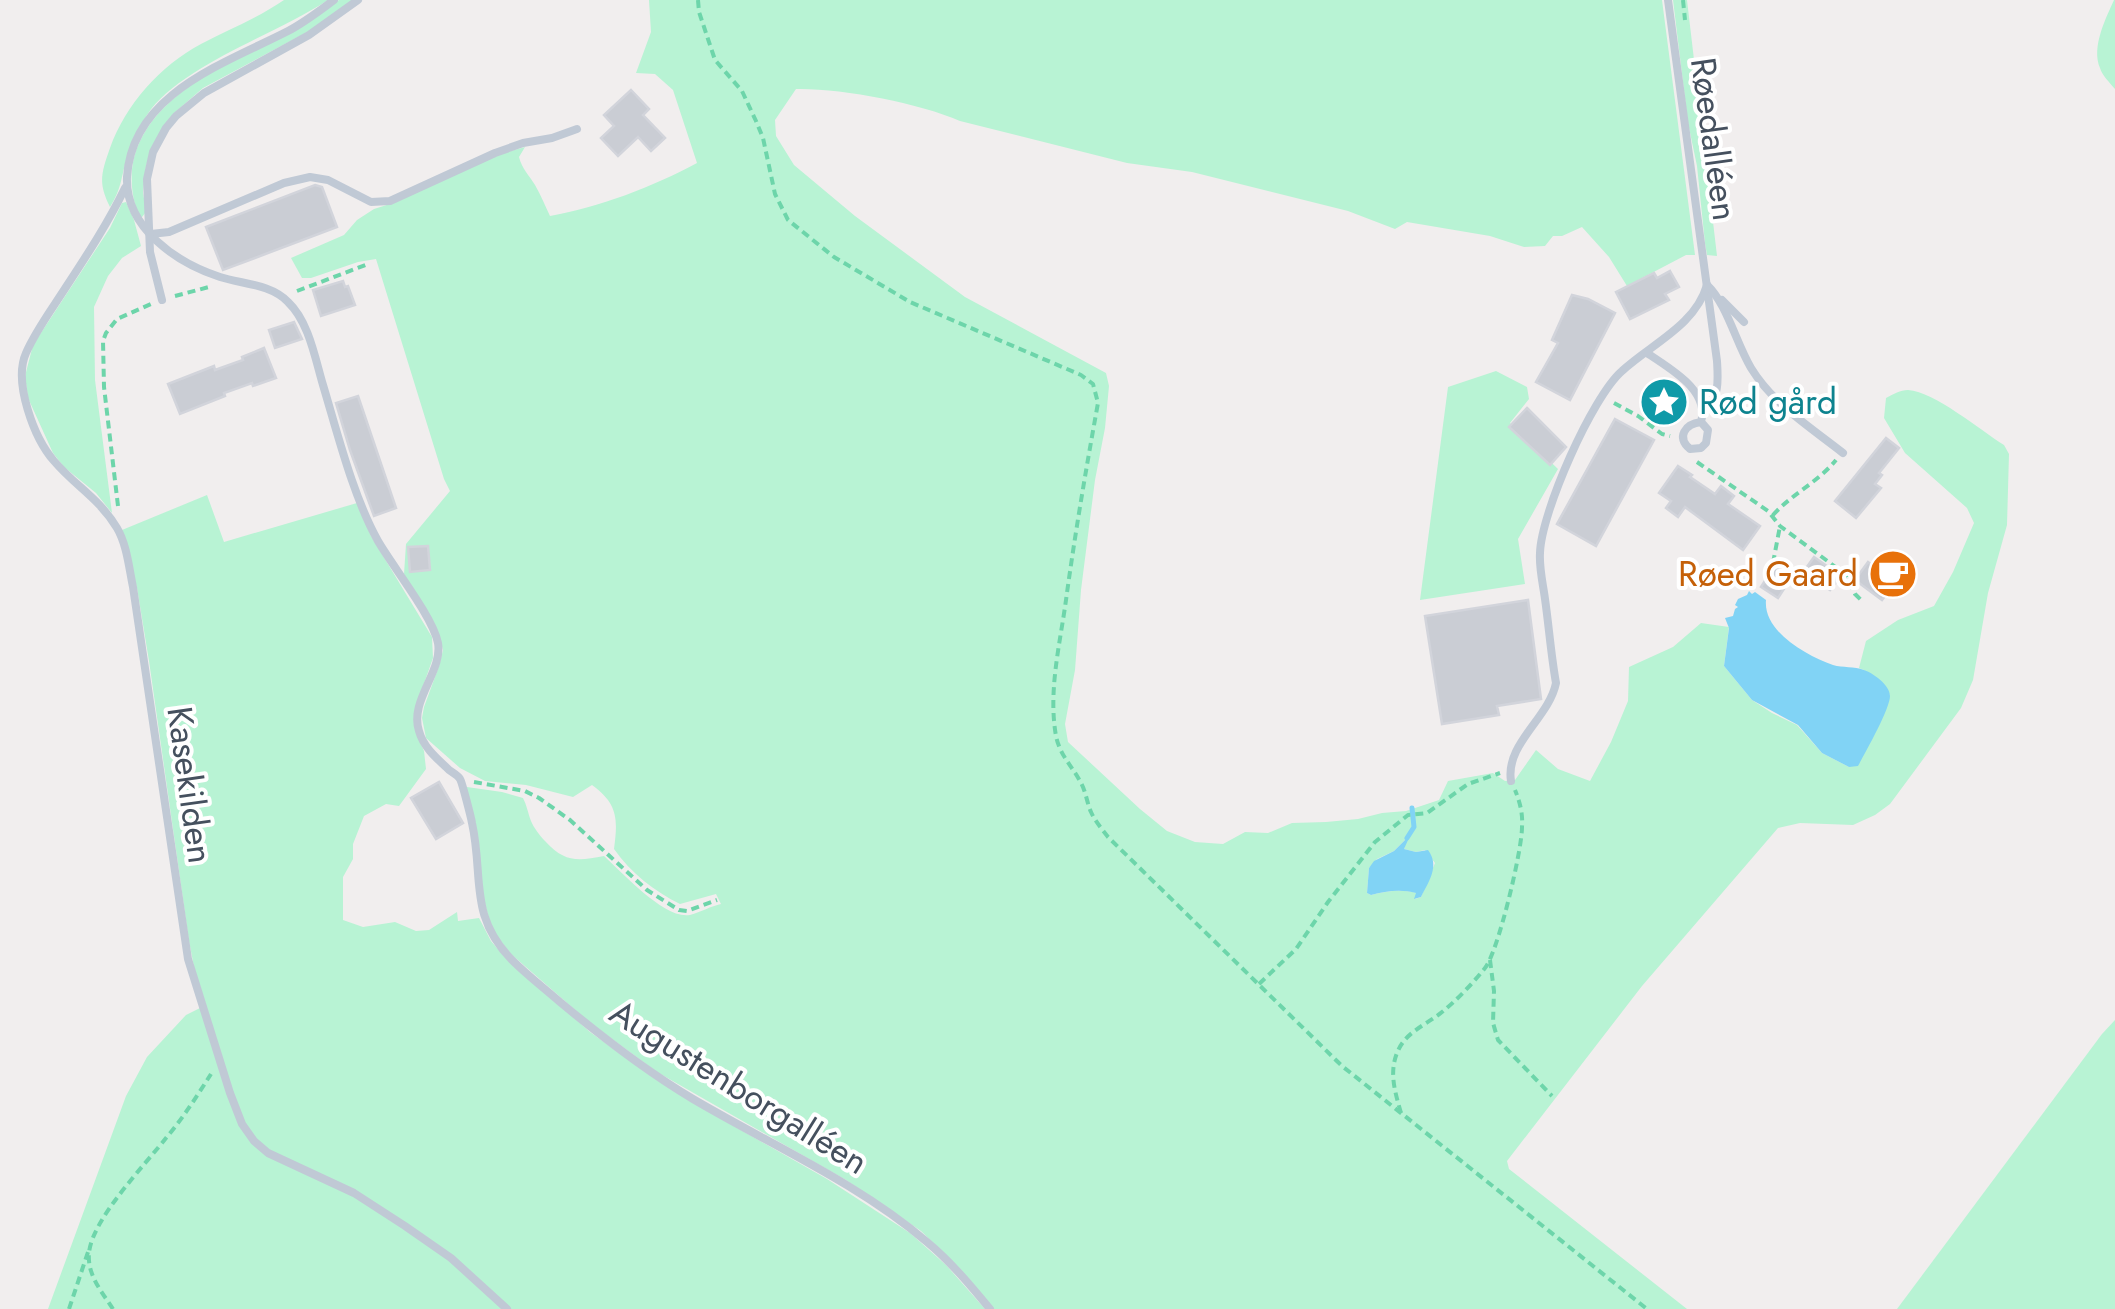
<svg xmlns="http://www.w3.org/2000/svg" width="2115" height="1309" font-family="Jost,sans-serif">
  <style>
    .green { fill: #b8f3d4; fill-rule: evenodd }
    .water { fill: #81d3f5 }
    .lines { fill: none; stroke-linecap: round; stroke-linejoin: round }
    .stream { stroke: #81d3f5; stroke-width: 5 }
    .building { fill: #cacdd4; stroke: #d2d4db; stroke-width: 2.5 }
    .path { stroke: #6dd5aa; stroke-width: 4; stroke-dasharray: 8 5; stroke-linecap: butt }
    .lane { stroke: #c0c9d5; stroke-width: 8 }
    .labels { text-anchor: middle; stroke-width: 8; stroke-linejoin: round; paint-order: stroke }
    .street-label { font-size: 35px; fill: #45505e; stroke: #fff }
    .culture-label { font-size: 35px; fill: #0d838f; stroke: #fff; text-anchor: start }
    .food-label { font-size: 35px; fill: #c56008; stroke: #fff; text-anchor: end }
  </style>
  <rect width="100%" height="100%" fill="#f1eeee"/>
  <g class="green">
    <path d="M284 0H328C277 34 179 66 147 115 139 128 131 142 127 157 121 177 122 188 110 207 98 183 101 174 110 148 126 104 160 66 201 44 229 29 258 18 284 0Z"/>
    <path d="M339 0H354L311 30 203 88 173 114 151 150 146 166 143 192 146 212 142 217H139C100 111 226 64 299 24 312 16 327 10 339 0Z"/>
    <path d="M649 0H1662L1695 255H1686L1627 286 1609 257 1582 227 1562 236H1553L1545 246 1524 247 1490 236 1407 222 1395 229 1348 211 1192 172 1127 163 960 121C919 103 841 88 796 89L775 120 776 136 794 165 855 216 965 297 1106 373 1109 386 1105 428 1095 480 1081 590 1075 670 1065 724 1068 742 1140 809 1167 831 1195 842 1223 844 1245 832 1268 833 1292 823 1326 822 1358 819 1382 813 1406 811 1439 800 1448 781 1493 773 1505 781 1515 780 1536 750 1558 769 1590 781 1611 742 1628 701 1629 667 1673 647 1701 623 1729 627 1724 666 1752 700 1772 713 1797 725 1822 753 1849 767C1871 747 1880 723 1890 695L1864 670 1859 668 1866 641 1898 620 1934 606 1953 572 1974 523 1967 508 1905 453 1884 418 1886 398C1894 394 1900 390 1908 390 1935 392 1980 430 2004 445L2009 454 2007 525 1988 593 1973 680 1961 708 1890 804 1875 815 1853 825 1800 823 1778 828 1642 986 1507 1161 1509 1169 1687 1309H994L956 1265 921 1231 846 1180 657 1072 589 1022 511 954 492 930 483 896 477 831 466 791 467 787 502 792 523 798C527 806 528 813 531 821 534 828 540 836 545 841 565 863 578 861 604 856 622 872 665 920 690 915 701 912 711 906 721 904L716 894 680 904C654 891 631 873 614 849 618 819 618 804 592 785L573 797 526 785 485 781 460 768 426 738 422 718 424 707 439 666 443 650 439 637 404 574 406 544 450 491 444 479 376 259 358 262 311 278H302L291 258 344 235 357 220 374 209 393 203 493 156 525 147 519 157C522 169 529 175 535 185 541 195 545 206 550 216 597 208 655 186 697 163L673 90 655 74 636 73 651 32ZM1407 838 1404 849 1416 852 1425 850 1435 863 1421 897 1415 899 1417 893C1402 889 1386 891 1371 895L1367 893 1369 868 1377 859 1394 851Z"/>
    <polygon points="1673,0 1687,0 1717,256 1707,255 1705,243 1697,166 1688,123"/>
    <path d="M2114 0H2115V89C2110 83 2102 75 2100 68 2091 47 2106 18 2114 0Z"/>
    <polygon points="126,202 134,220 141,246 122,258 108,276 94,307 95,380 112,513 96,493 64,467 53,453 28,398 25,376 33,345 110,228 122,203"/>
    <polygon points="1496,371 1527,387 1529,399 1510,423 1558,469 1518,539 1525,584 1420,600 1448,387"/>
    <polygon points="207,495 224,542 357,503 371,536 432,637 433,658 421,692 418,738 424,751 426,769 399,806 386,804 364,816 353,844 353,859 343,877 343,920 363,927 395,922 416,931 429,930 457,912 458,921 479,918 491,941 503,955 590,1032 654,1078 688,1100 827,1179 910,1233 946,1265 985,1309 48,1309 126,1096 147,1057 186,1015 206,1005 194,967 189,941 149,661 137,588 122,530"/>
    <polygon points="2115,1020 2115,1309 1897,1309 2102,1034"/>
  </g>
  <g class="water">
    <path d="M1749 591 1752 594 1755 592 1766 600C1763 632 1807 656 1833 665 1843 668 1854 666 1864 670 1873 673 1890 685 1890 696 1890 709 1865 753 1858 766L1849 767 1822 753 1798 725 1752 700 1724 666 1729 628 1725 618 1733 616 1735 609 1738 607 1735 605 1738 599 1747 595Z"/>
    <path d="M1406 839 1408 840 1404 849 1416 852 1428 850C1440 866 1429 881 1421 897L1414 899 1416 893C1401 889 1386 891 1371 895L1367 893 1369 868 1374 861 1394 851Z"/>
  </g>
  <g class="lines">
    <polyline class="stream" points="1407,838 1414,827 1412,808"/>
  </g>
  <g class="building">
    <polygon points="631,90 649,109 643,115 665,138 651,151 638,137 618,156 601,138 614,126 604,115"/>
    <polygon points="315,185 322,187 337,227 223,270 206,227"/>
    <polygon points="1670,271 1679,287 1665,294 1669,300 1630,319 1616,292 1654,273 1657,278"/>
    <polygon points="343,281 345,287 348,286 355,305 321,316 313,290"/>
    <polygon points="1572,295 1588,299 1615,313 1570,400 1536,382 1558,343 1552,340"/>
    <polygon points="294,322 302,339 275,348 269,330"/>
    <polygon points="264,348 276,378 253,386 252,383 224,393 225,396 180,414 168,384 214,366 215,370 243,360 242,357"/>
    <polygon points="358,396 396,508 374,516 350,450 336,403"/>
    <polygon points="1527,408 1566,447 1550,465 1509,427"/>
    <polygon points="1615,419 1654,440 1596,546 1557,524"/>
    <polygon points="1886,438 1899,448 1879,473 1882,475 1875,484 1881,488 1856,518 1835,501"/>
    <polygon points="1678,466 1692,475 1690,477 1715,494 1721,486 1734,496 1728,504 1760,526 1743,550 1685,507 1678,517 1666,508 1671,501 1659,493"/>
    <polygon points="428,546 430,570 410,572 408,547"/>
    <polygon points="1814,557 1841,576 1830,590 1804,571"/>
    <polygon points="1868,562 1895,583 1882,600 1855,580"/>
    <polygon points="1774,567 1791,578 1778,598 1761,587"/>
    <polygon points="1528,600 1541,699 1497,706 1499,715 1442,724 1425,616"/>
    <polygon points="439,782 463,823 436,839 411,798"/>
  </g>
  <g class="lines">
    <g class="path">
      <path d="M698 0 699 12 715 60 742 91 756 121 763 138 775 194 788 220 834 257 910 302 1081 375 1093 384 1098 403C1086 469 1075 534 1066 600 1060 644 1048 691 1056 736 1060 756 1073 767 1081 783 1086 792 1087 803 1091 812 1095 821 1102 829 1108 837L1342 1066 1647 1309"/>
      <polyline points="1683,0 1685,20"/>
      <polyline points="297,291 368,264"/>
      <polyline points="175,296 209,287"/>
      <polyline points="1614,403 1638,416 1662,434 1670,436"/>
      <polyline points="1697,462 1768,511 1780,526 1845,574 1855,594 1863,602"/>
      <polyline points="118,506 104,387 103,341 106,333 117,319 151,304"/>
      <path d="M1773 515C1792 494 1818 482 1836 460"/>
      <polyline points="1773,563 1780,526"/>
      <polyline points="474,782 525,791 539,798 570,820 647,890 679,910 687,911 717,900"/>
      <polyline points="1490,960 1494,991 1493,1023 1498,1040 1552,1096"/>
      <polyline points="1259,984 1296,949 1328,902 1375,842 1408,815 1427,813 1468,784 1500,773"/>
      <path d="M1401 1113C1395 1092 1389 1073 1397 1053 1405 1032 1426 1025 1442 1012 1457 1000 1473 983 1485 968 1498 952 1522 851 1522 827 1523 814 1520 802 1515 790"/>
      <polyline points="69,1309 88,1252"/>
      <path d="M113 1309C102 1292 87 1275 89 1253 92 1219 145 1165 166 1138 183 1118 197 1096 211 1074"/>
    </g>
    <g class="lane">
      <path d="M334 0C319 11 305 22 288 31 226 63 132 93 127 177 125 228 177 263 220 277 242 284 271 284 288 302 309 322 315 358 323 385 338 435 353 496 378 541 393 567 433 617 438 643 443 671 409 701 419 731 423 746 435 757 446 767 450 772 457 774 460 779 462 782 471 817 472 823 484 877 468 915 512 960 527 975 544 988 560 1002 602 1037 646 1071 693 1099 771 1145 858 1183 927 1242 951 1262 971 1286 990 1309"/>
      <path d="M1668 0 1717 361C1718 379 1720 397 1705 410"/>
      <path d="M125 188C108 223 87 255 66 287 52 309 36 330 26 353 13 382 34 438 54 461 75 486 99 498 117 528 127 545 129 568 133 587L188 959 230 1093 242 1124 254 1141 268 1153 354 1193 405 1226 451 1258 507 1309"/>
      <polyline points="151,234 169,232 284,183 310,177 328,180 371,202 390,201 495,153 523,143 552,138 577,129"/>
      <path d="M1707 285C1727 304 1736 343 1751 368 1773 404 1810 427 1843 453"/>
      <polyline points="162,300 150,252 147,179 153,152 166,128 176,116 204,93 309,35 358,0"/>
      <polyline points="1722,300 1744,322"/>
      <path d="M1647 353C1670 369 1710 390 1701 422 1685 424 1676 437 1690 449L1701 448 1706 443 1708 430 1701 422"/>
      <path d="M1511 781C1505 744 1549 718 1556 683 1551 655 1549 627 1545 599 1543 584 1539 568 1540 553 1541 513 1592 397 1622 371 1651 344 1695 326 1707 285"/>
    </g>
  </g>
  <defs>
    <g id="sight-disc" transform="scale(2.5)"><circle r="9.5" fill="#0f9aa8" stroke="#fff"/><path d="M0-6L1.8-2.2L6-1.7L2.9 1.2L3.7 5.4L0 3.3L-3.7 5.4L-2.9 1.2L-6-1.7L-1.8-2.2Z" fill="#fff"/></g>
    <g id="cafe-disc" transform="scale(2.5)"><circle r="9.5" fill="#e8710a" stroke="#fff"/><path d="M-5.5-4.5H6V0H3Q3 3.5 0 3.5H-2.5Q-5.5 3.5-5.5 0ZM3-3.2v2h1.7v-2ZM-6 4.5H4V6H-6Z" fill="#fff"/></g>
  </defs>
  <g fill-rule="evenodd">
    <use href="#sight-disc" x="1664" y="402"/>
    <use href="#cafe-disc" x="1893" y="574"/>
  </g>
  <g class="labels">
    <g class="street-label">
      <text transform="translate(1714 139) rotate(82)" y="12">Røedalléen</text>
      <text transform="translate(190 785) rotate(82)" y="12">Kasekilden</text>
      <text transform="translate(739 1087) rotate(32)" y="12">Augustenborgalléen</text>
    </g>
    <g class="culture-label">
      <text x="1699" y="414">Rød gård</text>
    </g>
    <g class="food-label">
      <text x="1858" y="586">Røed Gaard</text>
    </g>
  </g>
</svg>
